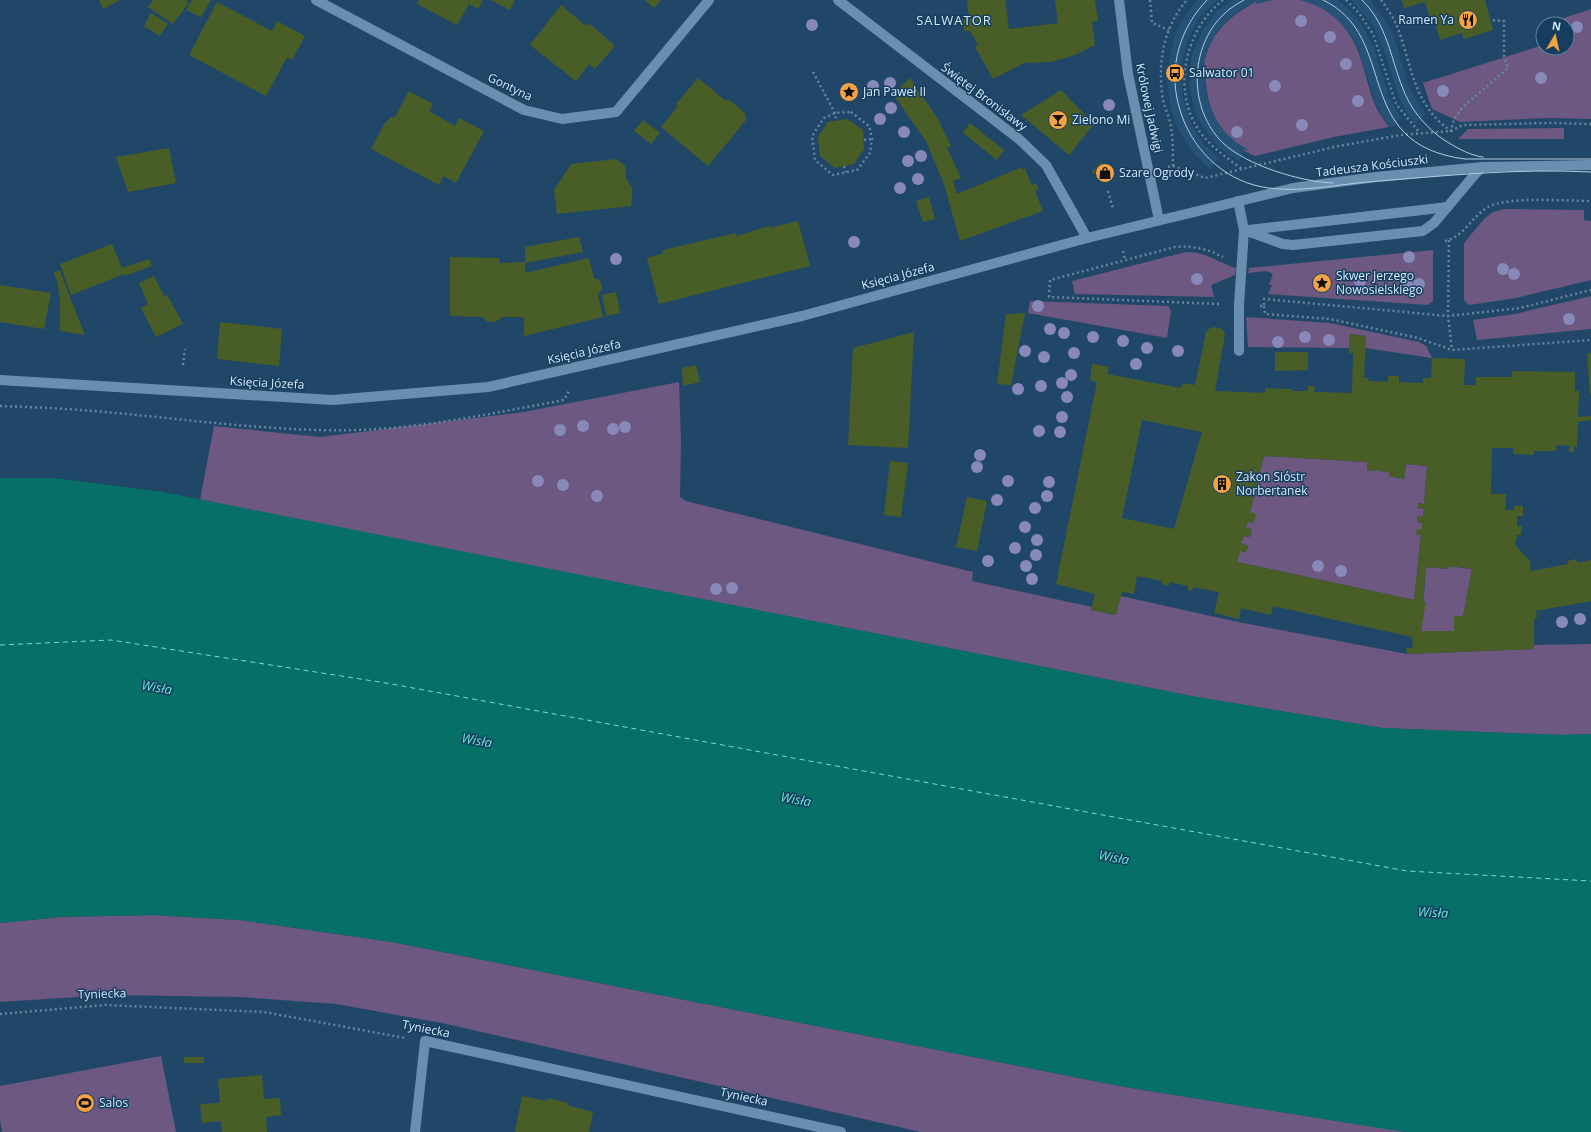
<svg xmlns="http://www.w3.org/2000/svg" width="1591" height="1132" font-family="'Open Sans',sans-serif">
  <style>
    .built { fill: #265278 }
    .green { fill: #6c5880 }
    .water { fill: #066f68 }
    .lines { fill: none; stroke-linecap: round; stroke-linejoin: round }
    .ferry { stroke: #66e5d9; stroke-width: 1; stroke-dasharray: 5 4; stroke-linecap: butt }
    .building { fill: #495e27; fill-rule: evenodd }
    .path { stroke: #6685a2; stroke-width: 2.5; stroke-dasharray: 2 3; stroke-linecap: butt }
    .minor { stroke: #6a8eb0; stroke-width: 10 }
    .tram { stroke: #b3cce2; stroke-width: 1 }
    .tree { fill: #8888ba }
    .labels { text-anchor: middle; stroke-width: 3; stroke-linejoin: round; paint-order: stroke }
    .poi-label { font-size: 12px; fill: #d5ebff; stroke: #163d5d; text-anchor: start }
    .street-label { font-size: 12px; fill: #d5ebff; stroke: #163d5d }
    .neighbourhood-label { font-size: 13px; letter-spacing: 1px; fill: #d5ebff; stroke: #163d5d }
    .water-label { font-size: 13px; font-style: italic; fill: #66e5d9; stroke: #163d5d }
  </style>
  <rect width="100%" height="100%" fill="#214768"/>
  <g class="built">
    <polygon points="1198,0 1217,0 1200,17 1187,41 1182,63 1182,92 1184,102 1191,124 1204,144 1219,158 1210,169 1193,152 1179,131 1171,110 1167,80 1169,60 1174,37 1184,17"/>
    <polygon points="1232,0 1272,0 1257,4 1256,2 1245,7 1227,20 1216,33 1205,56 1205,87 1210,108 1224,130 1231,137 1249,150 1249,151 1245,150 1239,161 1219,148 1200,123 1196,114 1191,96 1189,75 1192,54 1203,29 1217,11"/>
    <polygon points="1298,0 1337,0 1349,9 1361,24 1374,47 1389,97 1401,118 1392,127 1389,127 1377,107 1359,51 1350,33 1344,26 1329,13"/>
    <polygon points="1351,0 1370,0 1387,23 1395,40 1409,87 1415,99 1426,114 1415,123 1407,113 1399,98 1384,50 1374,27"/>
  </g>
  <g class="green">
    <path d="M1272 0C1281 0 1291 0 1300 0 1312 3 1323 8 1333 16 1364 42 1362 75 1377 109 1380 115 1385 121 1389 127L1334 137 1255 156 1244 151 1245 149 1249 151V150C1216 133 1203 101 1206 65H1204C1209 34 1230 15 1256 2L1257 4Z"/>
    <polygon points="1591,9 1591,119 1549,118 1460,122 1432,109 1423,83 1543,45 1543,48 1567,48 1567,24 1546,24"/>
    <polygon points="1564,128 1564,139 1458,139 1468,129"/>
    <polygon points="1505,209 1584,210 1584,220 1591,221 1591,280 1516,298 1469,305 1464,300 1464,243 1484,219 1493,212"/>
    <polygon points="1433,250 1433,301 1428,305 1268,294 1272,285 1269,285 1273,274 1266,271 1248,273 1249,268"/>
    <path d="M1186 252C1206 252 1217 262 1236 268L1235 275 1211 285 1214 297 1075 294 1072 281Z"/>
    <polygon points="1591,296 1591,329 1477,340 1473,320 1515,314"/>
    <polygon points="1030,301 1168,306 1171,311 1167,338 1028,313"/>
    <polygon points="1246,317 1330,323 1419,342 1426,346 1432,358 1365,348 1366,336 1350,334 1349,348 1248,347"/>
    <polygon points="679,382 681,440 680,497 686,501 973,572 972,581 1092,607 1091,610 1115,615 1121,596 1238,622 1407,654 1533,649 1534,645 1591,644 1591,734 1561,735 1382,728 1191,696 200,500 214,426 320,437 524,412"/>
    <polygon points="1264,456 1367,462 1367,470 1389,472 1389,476 1404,479 1406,464 1427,466 1424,504 1418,503 1418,508 1424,509 1423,516 1418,516 1417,522 1422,523 1422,529 1416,535 1421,535 1414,600 1237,562 1240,551 1246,552 1248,546 1241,543 1244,536 1250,537 1252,529 1246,528 1248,521 1253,523 1250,512"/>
    <polygon points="1449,566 1472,569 1463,616 1454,617 1454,631 1421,631 1426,567 1448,569"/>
    <polygon points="153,915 240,920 392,942 1125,1087 1407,1132 921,1132 442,1023 336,1004 241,997 108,995 0,1002 0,923 60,917"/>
    <polygon points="161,1056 176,1132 2,1132 0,1119 0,1086"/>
  </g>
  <polygon class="water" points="0,478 55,478 163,492 1191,696 1382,728 1561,735 1591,734 1591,1132 1407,1132 1386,1129 1125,1087 392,942 240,920 153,915 60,917 0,923"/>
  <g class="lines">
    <polyline class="ferry" points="0,645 111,640 386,683 1407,871 1591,881"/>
  </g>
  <g class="building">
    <polygon points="99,0 120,0 103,9"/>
    <polygon points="153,0 186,0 189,2 173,24 148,7"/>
    <polygon points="192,0 211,0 201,17 186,10"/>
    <polygon points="419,0 483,0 478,9 469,4 457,25 417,4"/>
    <polygon points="491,0 515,0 510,10"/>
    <polygon points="645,0 661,0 654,8"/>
    <polygon points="967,0 1005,0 1009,29 1058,23 1055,0 1095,0 1098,21 1092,22 1095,45 1075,55 1051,62 1024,63 993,79 975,47 978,45 970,31 964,31 963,19 969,18"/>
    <polygon points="1402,0 1485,0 1493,30 1464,39 1462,33 1440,40 1434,19 1431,21 1425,2 1404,8"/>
    <polygon points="217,2 272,31 277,21 305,36 292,60 287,57 266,96 189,55"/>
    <polygon points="561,5 586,26 589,23 615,46 595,69 589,64 576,81 530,45"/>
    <polygon points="151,13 168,24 160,36 144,26"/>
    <polygon points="698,78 726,101 728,99 745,113 746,120 708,166 661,127 678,106 676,104"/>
    <polygon points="910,78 938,119 951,146 947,148 961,178 953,181 957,194 1020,168 1025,169 1032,185 1036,183 1039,189 1035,191 1043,211 960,241 944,184 926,141 893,94"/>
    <polygon points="1061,90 1094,124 1069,155 1021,115"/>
    <polygon points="409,91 433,104 429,111 455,126 459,118 484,131 456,183 444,176 439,185 371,149 385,123 391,117 395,117"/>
    <polygon points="847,119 863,130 864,149 854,164 835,168 820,156 818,137 828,122"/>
    <polygon points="643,120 660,133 651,144 634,131"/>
    <polygon points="970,123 1004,150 997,160 963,133"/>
    <polygon points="169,148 176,183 128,192 116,157"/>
    <polygon points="616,159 625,166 626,178 632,188 632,197 631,206 557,214 554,190 571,164"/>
    <polygon points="1101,162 1112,170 1103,181 1092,172"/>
    <polygon points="929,197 935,219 923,222 916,201"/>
    <polygon points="798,221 810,266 659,304 647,258 663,253 663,250 736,233 737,236 769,226 769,228"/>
    <polygon points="579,237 583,252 525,263 525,247"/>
    <polygon points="112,244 122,268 149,259 152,266 125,276 124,274 71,295 60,264"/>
    <polygon points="450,257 499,258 500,263 525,262 525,273 589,258 594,278 600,280 602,289 598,295 603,317 524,336 524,317 502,317 502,318 495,322 488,322 481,317 450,316"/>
    <polygon points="60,270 69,295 85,335 60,331 60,298 57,279 56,280 54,272"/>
    <polygon points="154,276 164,296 167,295 183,324 156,337 141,308 148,304 139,283"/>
    <polygon points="0,285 51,293 44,329 0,322"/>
    <polygon points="616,292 620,313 606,316 602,295"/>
    <polygon points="1025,313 1011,385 997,384 1006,314"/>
    <polygon points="220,322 282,329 279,366 217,359"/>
    <path d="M1216 327 1222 329 1225 334 1215 391 1265 393V388L1292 389V391H1308V386H1315L1314 392 1352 393 1353 353H1349L1350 334 1366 336 1364 378H1369L1368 381 1388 382V376H1399V382L1423 383V378H1431L1432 358 1465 359 1464 385H1476V377H1512V371L1575 372V391H1579L1578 417 1591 416V420L1578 422 1577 447 1574 446V452H1569V446L1556 445V451H1534V455L1513 454V448H1492L1491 494H1506L1505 510H1514V506H1523V516H1517V526H1522L1521 535H1517L1515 545 1530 561 1531 571 1568 564V561L1576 559 1577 563 1591 560V601L1536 611 1537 618 1534 619V649L1407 654 1406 648H1413L1412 637 1273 606 1271 615 1241 608 1239 619 1214 613 1219 592 1193 587 1192 591 1188 590V586L1169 582V586L1162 584V581L1137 576 1134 594 1122 592 1116 615 1091 610 1095 594 1056 584 1097 382 1090 380 1092 364 1109 367 1107 374 1181 388 1183 383 1195 385 1206 332 1210 328ZM1142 420 1202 432 1174 529 1122 518ZM1264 456 1367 462V470L1389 472V476L1404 479 1406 464 1427 466 1424 504 1418 503V508L1424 509 1423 516H1418L1417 522H1422V529H1417L1416 535H1421L1414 600 1237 562 1240 551 1246 552 1248 546 1241 543 1244 536 1250 537 1252 529 1246 528 1248 521 1254 523 1256 514 1250 512ZM1449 566 1472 569 1463 616H1454V631H1421L1426 602 1423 601 1426 567 1448 569Z"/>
    <polygon points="914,332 908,448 848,445 853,348"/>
    <polygon points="1275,352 1308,352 1308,370 1275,371"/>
    <polygon points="1591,353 1591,395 1590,395 1587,354"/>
    <polygon points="696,365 700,382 683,386 682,368"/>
    <polygon points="890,461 908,463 901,517 884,515"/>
    <polygon points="967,497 987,501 977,551 956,547"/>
    <rect x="184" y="1057" width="20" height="6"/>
    <polygon points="262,1075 264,1099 280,1098 281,1115 266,1117 267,1132 222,1132 221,1121 202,1123 200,1104 220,1103 218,1079"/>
    <polygon points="522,1096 547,1101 548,1098 568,1103 567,1105 593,1112 589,1132 515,1132"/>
  </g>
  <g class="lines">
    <g class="path">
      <polyline points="1150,0 1152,23 1169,30"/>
      <path d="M1223 0C1188 27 1173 82 1194 122 1204 142 1224 156 1242 169"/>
      <polyline points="1346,0 1358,12 1373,34 1396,104 1420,133"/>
      <path d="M1381 0C1387 8 1393 17 1397 26 1412 65 1413 105 1451 131L1454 119 1463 107 1508 68 1504 56V21L1491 20"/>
      <polyline points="813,72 835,113 836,120"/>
      <polygon points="851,112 869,126 872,139 870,153 857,170 833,175 815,160 812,136 824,118 835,113"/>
      <polyline points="864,140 872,139"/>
      <polyline points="844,166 846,172"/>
      <path d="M1173 166C1173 153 1173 140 1171 127 1170 118 1165 109 1163 100 1157 65 1163 27 1187 0"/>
      <polyline points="1168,167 1173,166 1205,178 1334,147 1400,135 1451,131 1463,125 1550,123 1591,124"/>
      <polyline points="1108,191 1113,209"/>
      <polyline points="1449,240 1448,316 1452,350"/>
      <path d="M1445 241C1465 236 1471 217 1488 207 1508 196 1566 201 1591 201"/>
      <polyline points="1123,251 1125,260"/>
      <path d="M1219 304 1049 297 1050 280 1175 247C1192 245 1207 249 1223 257"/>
      <polyline points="1260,306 1264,306 1264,299 1448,316 1520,308 1591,290"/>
      <polyline points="1264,306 1265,314 1330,319 1418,338 1452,350 1591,340"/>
      <polyline points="183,365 185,349"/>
      <path d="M0 406C27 407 54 408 81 410 160 416 240 428 319 430 402 433 483 415 564 400L570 389"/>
      <polyline points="0,1014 105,1005 264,1012 405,1038"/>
    </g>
    <g class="minor">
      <polyline points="316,0 524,110 562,119 616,112 709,0"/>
      <polyline points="838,0 1019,139 1046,165 1087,238"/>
      <polyline points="1119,0 1128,74 1159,220"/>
      <polyline points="1238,201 1244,230 1239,305 1239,351"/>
      <polyline points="1244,230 1283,244 1293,245 1423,231 1434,223 1476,173 1483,167"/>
      <polyline points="1248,230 1448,207"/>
      <polyline points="0,380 333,400 488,387 802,316 1087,238 1293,188 1376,177 1483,167 1591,165"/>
      <polyline points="415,1132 425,1041 841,1132"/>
    </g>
    <g class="tram">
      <path d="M1207 0C1180 28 1169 66 1178 103 1187 141 1215 174 1254 185 1290 195 1332 185 1368 182 1442 176 1517 168 1591 172"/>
      <path d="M1244 0C1237 4 1230 8 1224 14 1189 47 1188 109 1223 143 1246 165 1301 182 1333 183"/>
      <path d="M1323 0C1401 37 1349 144 1465 159H1591"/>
      <path d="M1362 0C1391 28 1391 68 1409 102 1418 118 1433 134 1449 143 1459 149 1472 156 1483 157"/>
    </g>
  </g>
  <g class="tree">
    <circle cx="1301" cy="21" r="6"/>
    <circle cx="812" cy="25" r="6"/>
    <circle cx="1577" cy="27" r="6"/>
    <circle cx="1330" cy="37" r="6"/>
    <circle cx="1346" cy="64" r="6"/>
    <circle cx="1541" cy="78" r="6"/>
    <circle cx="890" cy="83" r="6"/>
    <circle cx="873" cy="86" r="6"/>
    <circle cx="1275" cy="86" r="6"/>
    <circle cx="1443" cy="91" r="6"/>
    <circle cx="1358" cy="101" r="6"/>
    <circle cx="1109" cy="105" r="6"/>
    <circle cx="891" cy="108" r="6"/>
    <circle cx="880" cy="119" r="6"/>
    <circle cx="1302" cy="125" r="6"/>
    <circle cx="904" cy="132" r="6"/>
    <circle cx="1237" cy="132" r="6"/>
    <circle cx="921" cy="156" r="6"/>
    <circle cx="908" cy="161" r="6"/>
    <circle cx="918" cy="179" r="6"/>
    <circle cx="900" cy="188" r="6"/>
    <circle cx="854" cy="242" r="6"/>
    <circle cx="1409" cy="257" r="6"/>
    <circle cx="616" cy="259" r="6"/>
    <circle cx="1503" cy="269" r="6"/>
    <circle cx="1514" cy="274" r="6"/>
    <circle cx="1197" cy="279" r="6"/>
    <circle cx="1360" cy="281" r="6"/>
    <circle cx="1419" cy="284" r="6"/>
    <circle cx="1407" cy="285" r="6"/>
    <circle cx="1038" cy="306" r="6"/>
    <circle cx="1569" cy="319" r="6"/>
    <circle cx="1050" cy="329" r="6"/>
    <circle cx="1064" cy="333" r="6"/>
    <circle cx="1093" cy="337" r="6"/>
    <circle cx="1305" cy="337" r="6"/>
    <circle cx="1329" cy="340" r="6"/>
    <circle cx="1123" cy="341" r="6"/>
    <circle cx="1278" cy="342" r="6"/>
    <circle cx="1147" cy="348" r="6"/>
    <circle cx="1025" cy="351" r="6"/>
    <circle cx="1178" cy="351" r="6"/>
    <circle cx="1074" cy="353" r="6"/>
    <circle cx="1044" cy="357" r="6"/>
    <circle cx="1136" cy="364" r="6"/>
    <circle cx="1071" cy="375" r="6"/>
    <circle cx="1062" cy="383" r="6"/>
    <circle cx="1041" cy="386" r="6"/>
    <circle cx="1018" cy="389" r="6"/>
    <circle cx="1067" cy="397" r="6"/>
    <circle cx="1062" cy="417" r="6"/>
    <circle cx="583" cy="426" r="6"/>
    <circle cx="625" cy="427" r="6"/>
    <circle cx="613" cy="429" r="6"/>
    <circle cx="560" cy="430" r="6"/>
    <circle cx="1039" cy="431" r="6"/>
    <circle cx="1060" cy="432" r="6"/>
    <circle cx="980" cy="455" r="6"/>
    <circle cx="977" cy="467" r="6"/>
    <circle cx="538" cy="481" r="6"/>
    <circle cx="1008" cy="481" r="6"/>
    <circle cx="1049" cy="482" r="6"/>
    <circle cx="563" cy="485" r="6"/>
    <circle cx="597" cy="496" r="6"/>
    <circle cx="1047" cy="496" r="6"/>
    <circle cx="997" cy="500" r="6"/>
    <circle cx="1035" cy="508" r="6"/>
    <circle cx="1025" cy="527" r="6"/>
    <circle cx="1037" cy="540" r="6"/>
    <circle cx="1015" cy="548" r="6"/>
    <circle cx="1036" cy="555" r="6"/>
    <circle cx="988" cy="561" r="6"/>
    <circle cx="1026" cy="566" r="6"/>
    <circle cx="1318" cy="566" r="6"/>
    <circle cx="1341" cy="571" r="6"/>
    <circle cx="1032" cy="579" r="6"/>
    <circle cx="732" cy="588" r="6"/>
    <circle cx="716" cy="589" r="6"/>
    <circle cx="1580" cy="619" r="6"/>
    <circle cx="1562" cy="622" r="6"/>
  </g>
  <defs>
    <g id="restaurant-disc" transform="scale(1)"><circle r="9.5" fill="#f4a344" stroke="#163d5d"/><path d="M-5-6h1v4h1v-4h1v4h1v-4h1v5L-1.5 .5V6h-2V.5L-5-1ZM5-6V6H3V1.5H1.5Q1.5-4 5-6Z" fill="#111"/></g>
    <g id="bus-disc" transform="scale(1)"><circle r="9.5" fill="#f4a344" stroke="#163d5d"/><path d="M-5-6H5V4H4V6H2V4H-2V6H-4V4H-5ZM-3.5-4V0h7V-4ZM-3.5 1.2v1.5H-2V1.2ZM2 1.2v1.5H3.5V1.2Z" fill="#111"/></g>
    <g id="sight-disc" transform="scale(1)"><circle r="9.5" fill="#f4a344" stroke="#163d5d"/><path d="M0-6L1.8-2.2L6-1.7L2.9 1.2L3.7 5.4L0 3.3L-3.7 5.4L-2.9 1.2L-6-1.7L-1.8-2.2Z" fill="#111"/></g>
    <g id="bar-disc" transform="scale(1)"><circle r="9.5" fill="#f4a344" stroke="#163d5d"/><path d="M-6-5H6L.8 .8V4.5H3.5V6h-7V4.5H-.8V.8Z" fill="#111"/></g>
    <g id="shop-disc" transform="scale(1)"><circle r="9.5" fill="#f4a344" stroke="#163d5d"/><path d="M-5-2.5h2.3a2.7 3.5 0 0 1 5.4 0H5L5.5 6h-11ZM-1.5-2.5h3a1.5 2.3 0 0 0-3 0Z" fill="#111"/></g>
    <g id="building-disc" transform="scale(1)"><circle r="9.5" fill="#f4a344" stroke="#163d5d"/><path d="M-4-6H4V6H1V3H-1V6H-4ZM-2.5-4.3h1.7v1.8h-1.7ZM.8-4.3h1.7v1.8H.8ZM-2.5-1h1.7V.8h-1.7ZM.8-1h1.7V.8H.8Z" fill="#111"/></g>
    <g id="stadium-disc" transform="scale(1)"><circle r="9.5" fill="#f4a344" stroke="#163d5d"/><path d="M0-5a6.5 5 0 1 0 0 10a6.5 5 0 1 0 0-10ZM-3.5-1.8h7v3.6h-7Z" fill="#111"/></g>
  </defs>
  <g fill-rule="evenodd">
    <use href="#restaurant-disc" x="1468" y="20"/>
    <use href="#bus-disc" x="1175" y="73"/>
    <use href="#sight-disc" x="849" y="92"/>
    <use href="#bar-disc" x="1058" y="120"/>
    <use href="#shop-disc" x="1105" y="173"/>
    <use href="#sight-disc" x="1322" y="283"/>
    <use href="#building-disc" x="1222" y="484"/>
    <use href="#stadium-disc" x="85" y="1103"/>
  </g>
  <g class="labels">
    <g class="poi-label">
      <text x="1454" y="24" text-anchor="end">Ramen Ya</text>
      <text x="1189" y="77">Salwator 01</text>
      <text x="863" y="96">Jan Paweł II</text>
      <text x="1072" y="124">Zielono Mi</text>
      <text x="1119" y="177">Szare Ogrody</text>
      <text x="1336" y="280">Skwer Jerzego<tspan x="1336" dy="14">Nowosielskiego</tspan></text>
      <text x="1236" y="481">Zakon Sióstr<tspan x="1236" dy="14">Norbertanek</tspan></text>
      <text x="99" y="1107">Salos</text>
    </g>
    <g class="street-label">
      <text transform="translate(510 87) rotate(26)" y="4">Gontyna</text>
      <text transform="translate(984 97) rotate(37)" y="4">Świętej Bronisławy</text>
      <text transform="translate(1149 108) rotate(78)" y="4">Królowej Jadwigi</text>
      <text transform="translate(1372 166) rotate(-7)" y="4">Tadeusza Kościuszki</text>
      <text transform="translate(898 276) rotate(-15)" y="4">Księcia Józefa</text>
      <text transform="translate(584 352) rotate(-13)" y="4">Księcia Józefa</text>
      <text transform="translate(267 383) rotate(3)" y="4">Księcia Józefa</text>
      <text transform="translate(102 994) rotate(-2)" y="4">Tyniecka</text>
      <text transform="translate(426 1029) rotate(11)" y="4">Tyniecka</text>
      <text transform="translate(744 1097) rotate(12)" y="4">Tyniecka</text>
    </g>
    <g class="neighbourhood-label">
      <text x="954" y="25">SALWATOR</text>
    </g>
    <g class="water-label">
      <text transform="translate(157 687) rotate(9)" y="5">Wisła</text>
      <text transform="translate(477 740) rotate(10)" y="5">Wisła</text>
      <text transform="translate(796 799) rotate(10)" y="5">Wisła</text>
      <text transform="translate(1114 857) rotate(10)" y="5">Wisła</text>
      <text transform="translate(1433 912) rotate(3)" y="5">Wisła</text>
    </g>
  </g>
  <g transform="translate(1555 36) rotate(9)"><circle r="19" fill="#163d5d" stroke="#62839e"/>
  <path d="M0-3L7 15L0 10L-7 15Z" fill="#f4a344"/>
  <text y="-6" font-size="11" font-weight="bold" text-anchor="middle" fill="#d5ebff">N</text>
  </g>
</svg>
